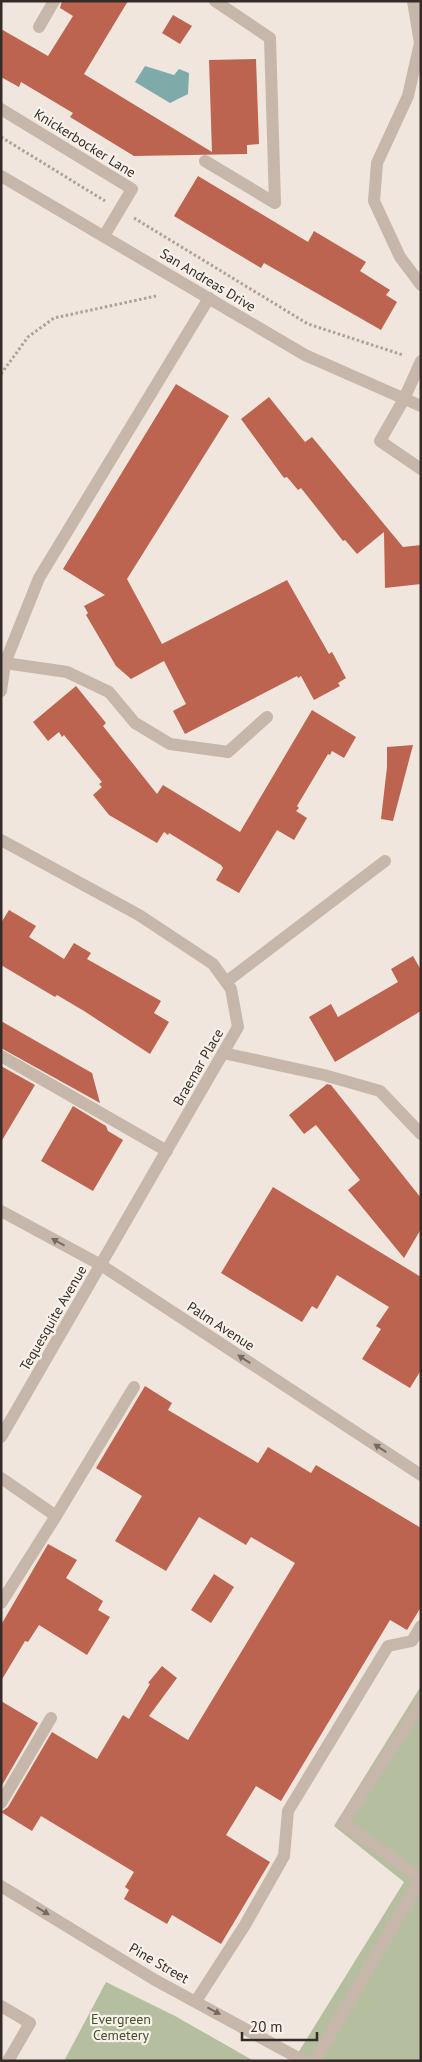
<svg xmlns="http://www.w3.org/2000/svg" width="422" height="2062" font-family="'PT Sans',sans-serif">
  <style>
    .green { fill: #b5be9e }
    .water { fill: #7eabaa }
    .building { fill: #bc644f }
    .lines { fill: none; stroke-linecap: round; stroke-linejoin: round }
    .path { stroke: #b3a094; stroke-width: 3; stroke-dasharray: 2.5 2.5; stroke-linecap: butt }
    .minor { stroke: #c7b6aa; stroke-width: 12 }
    .oneway { fill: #776a63 }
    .labels { text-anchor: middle; stroke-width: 4.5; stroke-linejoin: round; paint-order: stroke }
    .street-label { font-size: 14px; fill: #352c29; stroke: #f8f1e9 }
    .park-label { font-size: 14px; fill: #47522f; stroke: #f8f1e9 }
  </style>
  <rect width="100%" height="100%" fill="#f0e6dd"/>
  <g class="green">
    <polygon points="421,1686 421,2061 293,2061 404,1882 334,1826"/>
    <polygon points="106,1982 175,2016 254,2061 64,2061"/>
  </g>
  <polygon class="water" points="145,66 174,75 179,69 189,73 188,94 170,103 135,82"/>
  <g class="building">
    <polygon points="62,1 128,1 84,74 212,152 209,60 256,59 259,144 247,145 247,154 134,156 70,117 73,113 21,82 19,87 1,77 1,29 48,56 73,16 60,8"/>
    <polygon points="173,15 192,26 180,44 162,33"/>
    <polygon points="198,176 308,242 314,231 366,262 360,271 390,290 386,295 397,302 381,330 264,263 261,268 174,216"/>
    <polygon points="176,384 229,416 127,579 162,644 287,580 329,654 332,652 346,678 338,683 340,686 314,700 301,676 298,678 297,676 185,734 173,711 186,704 164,661 131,679 116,666 86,615 88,613 84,606 105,595 63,569"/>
    <polygon points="269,397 305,442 312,437 403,547 421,545 421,584 385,588 384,532 357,554 345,540 343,541 301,488 298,490 287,477 284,478 241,419"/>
    <polygon points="76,686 106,723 103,726 157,794 163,785 240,832 312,710 356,737 344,758 332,751 330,755 328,754 297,806 299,808 296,811 307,818 294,840 277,830 239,893 216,880 223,868 221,865 169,833 168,835 164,832 157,843 109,815 93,795 102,787 99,784 102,782 64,735 62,737 59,732 48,741 33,722"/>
    <polygon points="413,745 393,821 381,819 387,767 387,747"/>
    <polygon points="9,910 36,926 29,937 64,959 74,943 91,953 87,959 161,1001 154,1013 169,1022 150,1054 84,1011 57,995 55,997 1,965 1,923"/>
    <polygon points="413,956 421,970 421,1011 335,1062 309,1017 331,1004 338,1017 398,982 391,969"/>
    <polygon points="1,1021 92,1073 100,1103 1,1048"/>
    <polygon points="1,1066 35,1085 1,1142"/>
    <polygon points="327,1084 331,1085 421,1198 421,1229 404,1258 348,1190 360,1180 316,1125 304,1134 289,1115"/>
    <polygon points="73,1106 106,1126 108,1131 123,1140 93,1191 41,1161"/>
    <polygon points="273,1187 421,1277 421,1370 410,1388 362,1359 381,1329 376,1326 389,1307 337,1275 317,1309 312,1306 302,1322 221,1273"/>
    <polygon points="145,1386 172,1403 168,1410 258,1463 268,1447 311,1473 316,1465 421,1528 421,1607 407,1630 390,1620 281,1801 256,1786 226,1835 270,1862 221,1944 172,1915 167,1924 124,1899 129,1890 125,1887 134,1872 41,1816 32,1831 1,1812 8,1807 52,1732 97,1759 123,1715 129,1719 150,1684 148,1683 162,1666 177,1678 149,1716 188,1740 295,1563 251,1537 246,1545 199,1517 166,1571 115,1541 142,1496 96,1468"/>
    <polygon points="48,1544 77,1560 66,1578 103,1601 98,1610 110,1617 87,1655 39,1625 28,1642 25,1641 1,1681 1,1625"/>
    <polygon points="214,1574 234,1587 211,1623 191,1610"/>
    <polygon points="1,1701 38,1723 1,1787"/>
  </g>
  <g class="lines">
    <g class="path">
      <polyline points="1,137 105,201"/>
      <polyline points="134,218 308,324 403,355"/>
      <polyline points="1,374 28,337 54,318 156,296"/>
    </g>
    <g class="minor">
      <polyline points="413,1 420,43 408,96 377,163 374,201 400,257 421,285"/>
      <polyline points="39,27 54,1"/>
      <polyline points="1,109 132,189 104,236"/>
      <polyline points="205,161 275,203 270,38 215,1"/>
      <polyline points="1,176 305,355 421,406"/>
      <polyline points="421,361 404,399 380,441 421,469"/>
      <polyline points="5,663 67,672 109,692 135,723 170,744 228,752 267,717"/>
      <polyline points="1,691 5,663 39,578 209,298"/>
      <polyline points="1,840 139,915 213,964 231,989 238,1027 1,1437"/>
      <polyline points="226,982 385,861"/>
      <polyline points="223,1053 324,1075 380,1091 421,1134"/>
      <polyline points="1,1056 167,1151"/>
      <polyline points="1,1211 101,1265 421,1475"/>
      <polyline points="1,1478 56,1516 134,1387"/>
      <polyline points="1,1603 56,1516"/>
      <polyline points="1,1803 51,1718"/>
      <polyline points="420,1878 343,1823 421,1703"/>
      <polyline points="1,1886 155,1980 304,2061"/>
      <polyline points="196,2001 245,1925 284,1856 288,1811 388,1646 412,1641 421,1626"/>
      <polyline points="1,2006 30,2023 8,2061"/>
      <polyline points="315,2061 421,1878"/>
    </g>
  </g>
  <defs><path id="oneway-solid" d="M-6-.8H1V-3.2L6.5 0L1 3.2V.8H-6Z" transform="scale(1.25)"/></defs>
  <g class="oneway">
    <use href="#oneway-solid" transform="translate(58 1242) rotate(-151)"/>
    <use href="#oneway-solid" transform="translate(244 1359) rotate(-147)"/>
    <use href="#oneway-solid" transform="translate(380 1448) rotate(-147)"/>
    <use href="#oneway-solid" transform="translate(43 1911) rotate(31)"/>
    <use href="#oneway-solid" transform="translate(214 2011) rotate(28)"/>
  </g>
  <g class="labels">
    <g class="street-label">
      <text transform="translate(85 143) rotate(32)" y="5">Knickerbocker Lane</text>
      <text transform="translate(208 280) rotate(31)" y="5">San Andreas Drive</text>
      <text transform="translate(198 1067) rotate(-60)" y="5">Braemar Place</text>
      <text transform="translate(53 1318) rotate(-60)" y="5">Tequesquite Avenue</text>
      <text transform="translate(221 1326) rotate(33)" y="5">Palm Avenue</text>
      <text transform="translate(159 1963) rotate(30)" y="5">Pine Street</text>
    </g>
    <g class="park-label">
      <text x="121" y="2024">Evergreen<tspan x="121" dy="16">Cemetery</tspan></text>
    </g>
  </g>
  <rect width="422" height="2062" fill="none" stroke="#352c29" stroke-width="5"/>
  <path d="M242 2032v8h75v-8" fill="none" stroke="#352c29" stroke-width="2.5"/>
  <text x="250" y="2032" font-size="15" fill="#352c29" stroke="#f8f1e9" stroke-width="4" paint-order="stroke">20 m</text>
</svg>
